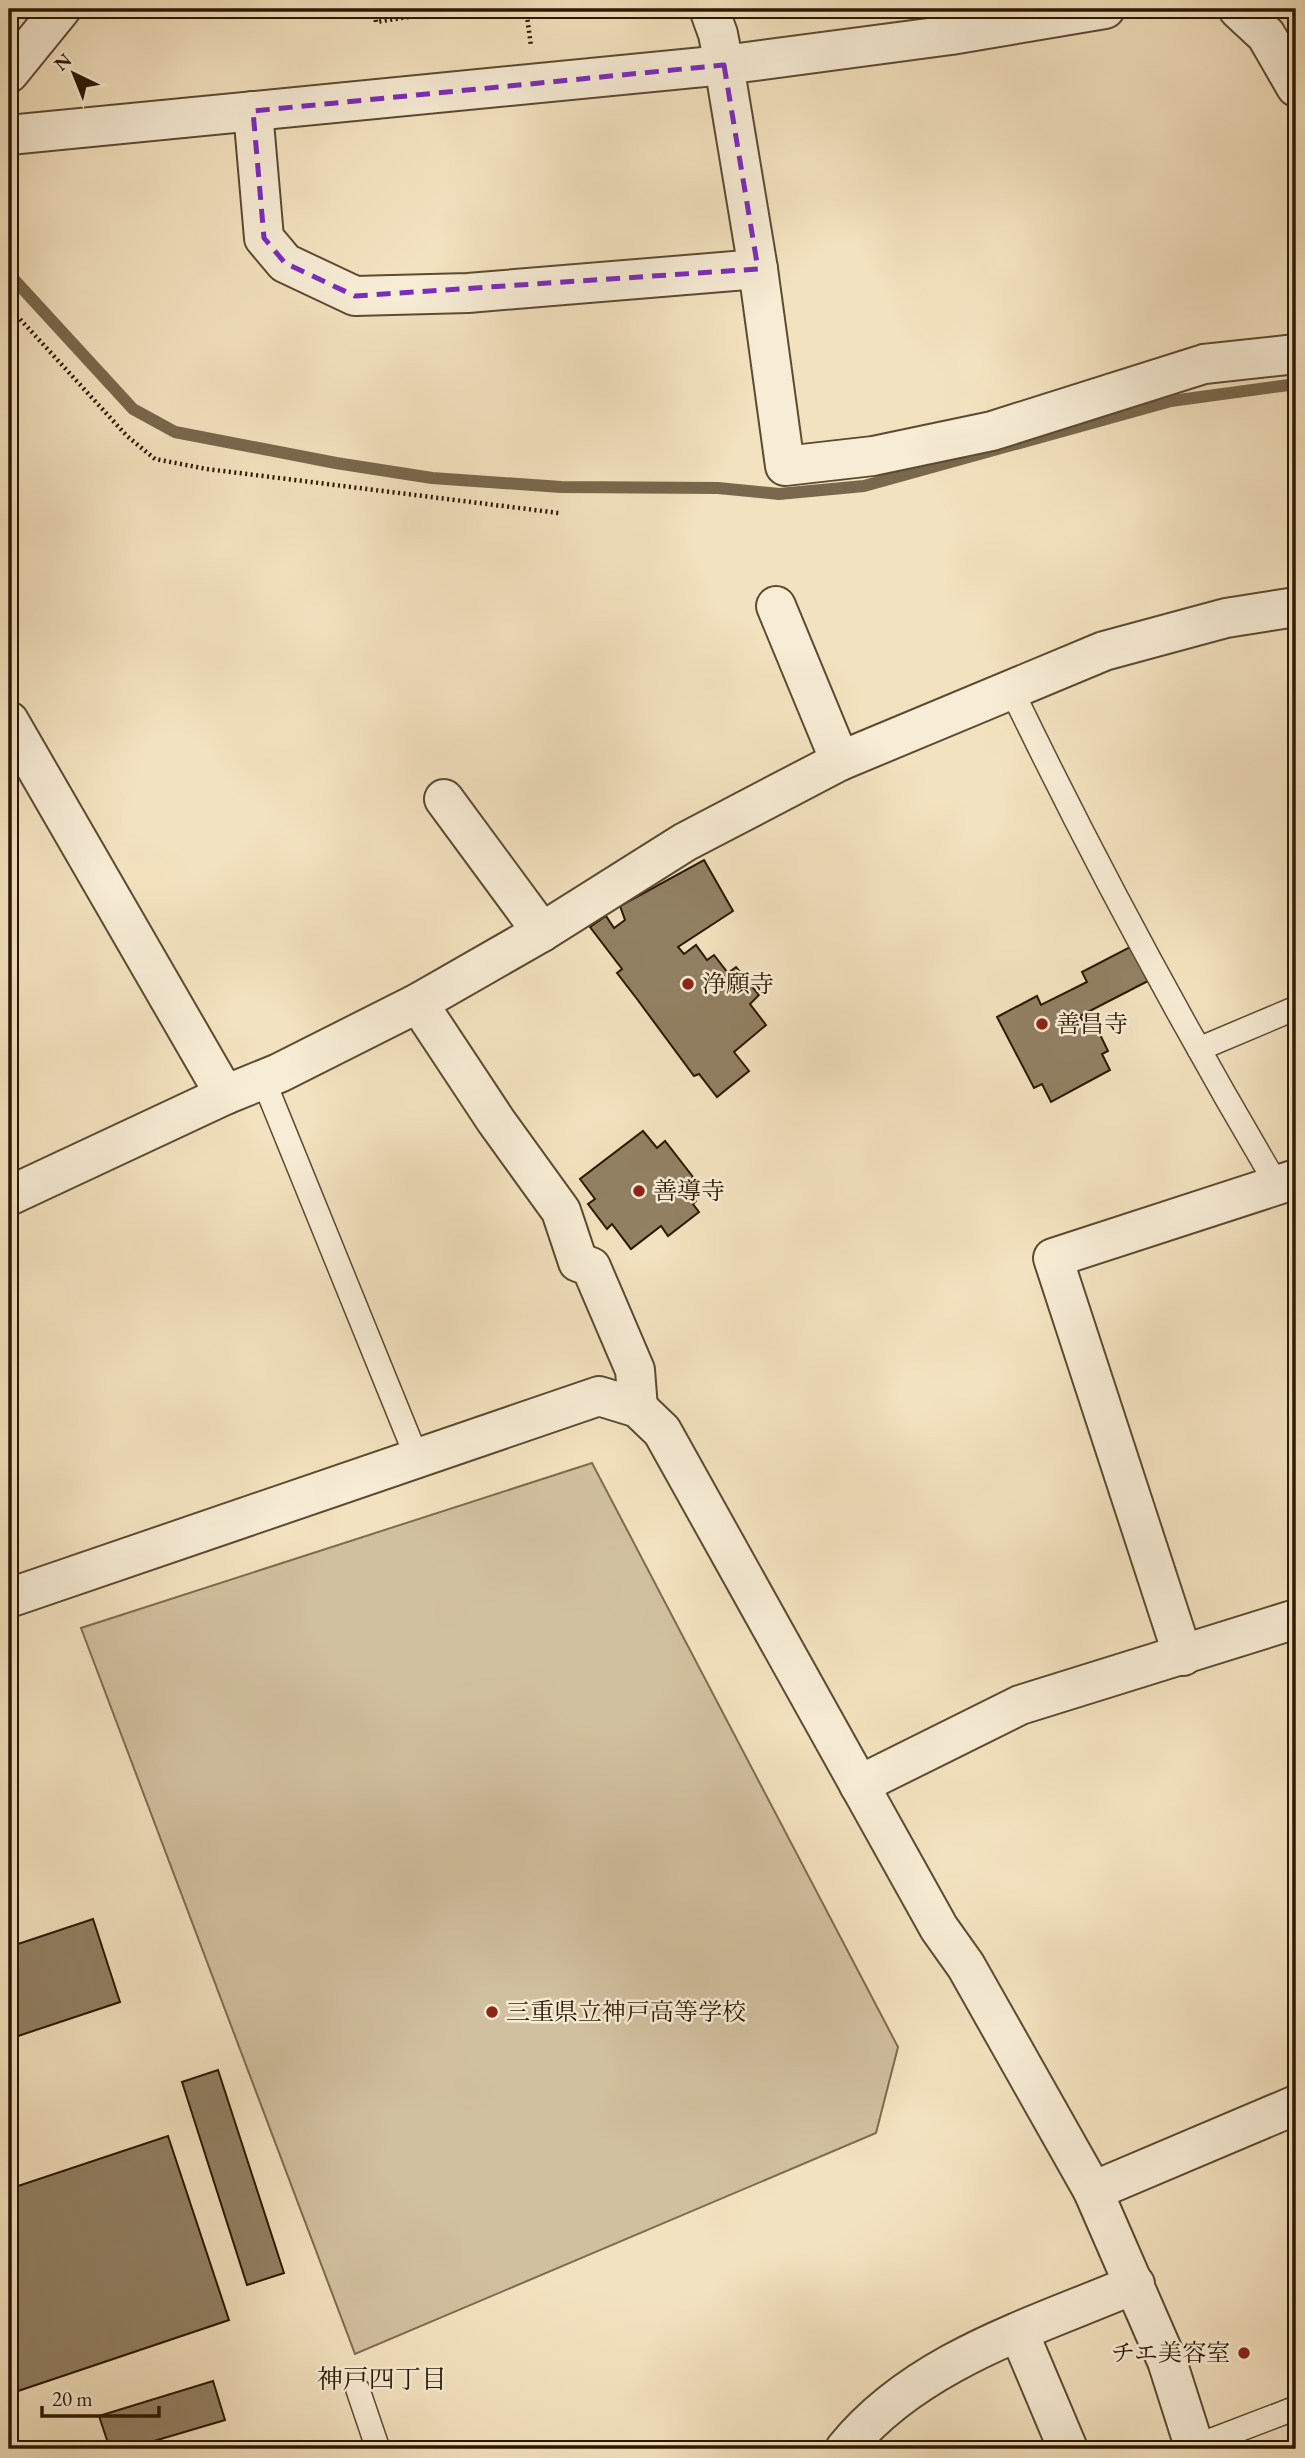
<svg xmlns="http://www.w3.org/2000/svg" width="1305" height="2458" font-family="'EB Garamond','Noto Serif JP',serif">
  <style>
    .green { fill: #d1c09f; stroke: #7d6c50; stroke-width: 2 }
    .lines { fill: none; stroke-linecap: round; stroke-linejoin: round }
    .stream { stroke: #79684d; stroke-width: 12 }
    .building { fill: #928164; stroke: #291802; stroke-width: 2 }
    .service-casing { stroke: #5c4a31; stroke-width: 26 }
    .minor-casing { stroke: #5c4a31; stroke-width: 42 }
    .tertiary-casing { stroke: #5c4a31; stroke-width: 42 }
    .path { stroke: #291802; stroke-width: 4.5; stroke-dasharray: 2 3.5; stroke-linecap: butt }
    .service { stroke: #f7ecd5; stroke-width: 23 }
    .minor { stroke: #f7ecd5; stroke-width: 38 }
    .tertiary { stroke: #f7ecd5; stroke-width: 38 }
    .marked { fill: none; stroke: #7b2cbf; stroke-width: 5; stroke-dasharray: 14 9; stroke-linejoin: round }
    .poi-dot { fill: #8f2418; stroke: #f7ecd5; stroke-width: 2.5 }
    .labels { text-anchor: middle; stroke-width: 5; stroke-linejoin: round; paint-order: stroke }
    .poi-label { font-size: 24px; fill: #291802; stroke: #f7ecd5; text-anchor: start }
    .neighbourhood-label { font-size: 26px; fill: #291802; stroke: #f7ecd5 }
  </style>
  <rect width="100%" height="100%" fill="#f3e2bf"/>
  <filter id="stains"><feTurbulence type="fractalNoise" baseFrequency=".00286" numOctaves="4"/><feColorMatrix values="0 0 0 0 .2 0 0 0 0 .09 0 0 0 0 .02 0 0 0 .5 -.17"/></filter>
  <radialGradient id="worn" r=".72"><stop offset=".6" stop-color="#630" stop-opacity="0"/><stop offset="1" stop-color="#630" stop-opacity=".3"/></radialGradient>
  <polygon class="green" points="592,1463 898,2047 876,2133 355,2354 81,1628"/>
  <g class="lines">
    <polyline class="stream" points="9,274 133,409 175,432 336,463 432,478 561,487 718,488 779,494 864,486 1171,401 1296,384"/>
  </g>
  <g class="building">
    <polygon points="704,860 733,911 678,947 684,954 696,945 707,960 714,955 728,973 736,967 759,995 750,1004 766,1025 734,1052 749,1071 717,1097 699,1074 694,1076 637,999 617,973 622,969 590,927 606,916 614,928 625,920 620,906"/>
    <polygon points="1130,947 1148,981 1080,1016 1085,1026 1094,1022 1108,1051 1102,1054 1110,1070 1051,1102 1042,1084 1034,1088 997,1017 1037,996 1041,1005 1087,982 1082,972"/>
    <polygon points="643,1131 657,1148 665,1141 693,1177 683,1184 696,1201 693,1204 699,1212 668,1236 661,1226 631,1249 612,1224 607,1229 588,1204 595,1199 580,1179"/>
    <polygon points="93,1919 120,2002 9,2039 9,1947"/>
    <polygon points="218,2070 284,2273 247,2285 182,2082"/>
    <polygon points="168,2136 229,2320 9,2394 9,2189"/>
    <polygon points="213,2381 225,2420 154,2441 155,2447 148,2449 110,2449 99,2416"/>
  </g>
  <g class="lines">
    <g class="service-casing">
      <g id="service">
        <path d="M1012 691C1093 859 1182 1024 1277 1185"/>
        <polyline points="1199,1049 1296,1008"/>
        <polyline points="263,1079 417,1458"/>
        <polyline points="358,2390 378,2449"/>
        <polyline points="1194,2447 1296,2408"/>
      </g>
    </g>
    <g class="minor-casing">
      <g id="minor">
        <polyline points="709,9 718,34 724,65 758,269 785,466 873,456 992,431 1204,364 1296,354"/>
        <polyline points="9,73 61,9"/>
        <polyline points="253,111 264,238 285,263 355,296 468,293 758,269"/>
        <polyline points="9,135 724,65 951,35 1105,9"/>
        <polyline points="776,606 840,761"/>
        <polyline points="9,721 225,1095"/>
        <polyline points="444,799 542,932"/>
        <polyline points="418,1003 496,1121 561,1211 578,1262 591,1267 635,1370 638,1408"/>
        <polyline points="9,1196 225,1095 279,1073 418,1003 542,932 685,842 840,761 1104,651 1226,618 1296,607"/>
        <polyline points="9,1598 599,1396 638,1408 662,1431 939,1928 966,1966 1093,2191 1167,2361 1195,2449"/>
        <polyline points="1183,1656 1053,1258 1296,1179"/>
        <polyline points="859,1785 1020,1705 1296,1619"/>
        <polyline points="1093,2191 1296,2105"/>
        <polyline points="1019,2333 1068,2449"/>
        <path d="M845 2449C916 2361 1034 2327 1135 2284"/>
      </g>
    </g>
    <g class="tertiary-casing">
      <polyline id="tertiary" points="1238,9 1266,35 1296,87"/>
    </g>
    <g class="path">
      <polyline points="374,9 376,22 460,9"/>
      <polyline points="526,9 531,46"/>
      <polyline points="9,307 127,436 155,459 207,469 559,513"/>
    </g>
    <use href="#service" class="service"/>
    <use href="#minor" class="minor"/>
    <use href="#tertiary" class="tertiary"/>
  </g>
  <path class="marked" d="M724 65 758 269 355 296 285 263 264 238 253 111Z"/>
  <g class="poi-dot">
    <circle cx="688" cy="984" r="7"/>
    <circle cx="1042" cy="1024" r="7"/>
    <circle cx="639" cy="1191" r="7"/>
    <circle cx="492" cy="2012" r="7"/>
    <circle cx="1244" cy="2353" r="7"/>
  </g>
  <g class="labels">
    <g class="poi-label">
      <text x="702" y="992">浄願寺</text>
      <text x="1056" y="1032">善昌寺</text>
      <text x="653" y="1199">善導寺</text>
      <text x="506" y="2020">三重県立神戸高等学校</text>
      <text x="1230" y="2361" text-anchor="end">チエ美容室</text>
    </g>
    <g class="neighbourhood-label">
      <text x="382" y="2388">神戸四丁目</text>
    </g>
  </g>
  <rect width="1305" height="2458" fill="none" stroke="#f3e2bf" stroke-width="35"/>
  <rect x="10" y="10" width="1284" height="2437" fill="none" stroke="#291802" stroke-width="3.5"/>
  <rect x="18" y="18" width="1270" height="2423" fill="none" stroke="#291802" stroke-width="2"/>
  <g transform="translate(74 74) rotate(317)" stroke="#f7ecd5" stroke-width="5" paint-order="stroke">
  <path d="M0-5L12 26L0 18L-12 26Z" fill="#291802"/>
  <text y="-10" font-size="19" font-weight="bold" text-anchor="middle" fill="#291802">N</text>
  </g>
  <path d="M42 2406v10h117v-10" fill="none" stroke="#291802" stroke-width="3.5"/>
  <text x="52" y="2406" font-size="21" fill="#291802" stroke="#f7ecd5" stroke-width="5" paint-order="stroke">20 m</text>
  <rect width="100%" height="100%" filter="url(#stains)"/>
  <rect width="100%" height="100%" fill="url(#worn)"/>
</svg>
